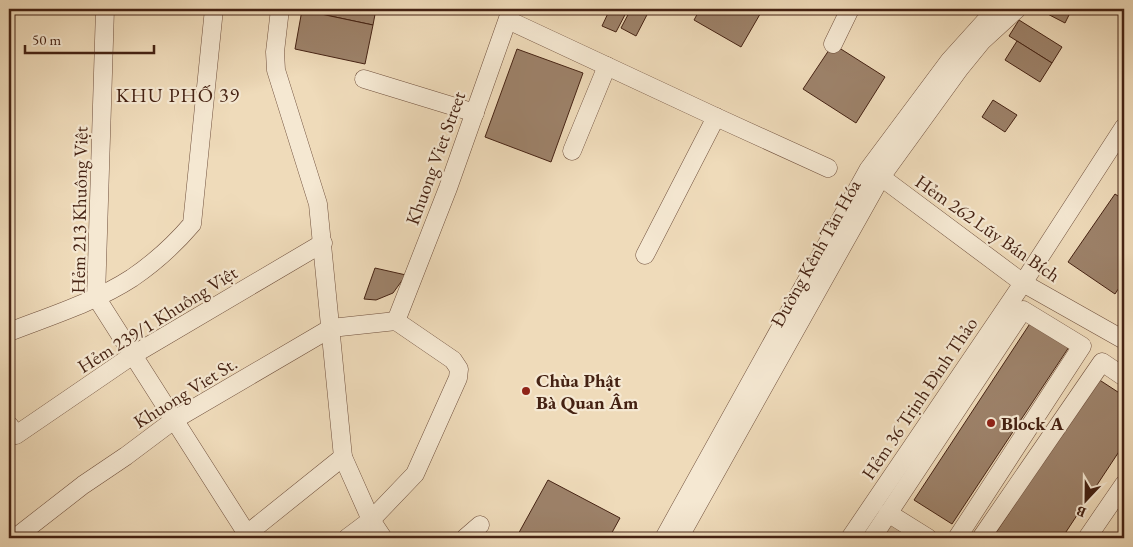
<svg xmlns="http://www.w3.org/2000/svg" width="1133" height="547" font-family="'EB Garamond',serif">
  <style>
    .green { fill: #d2bc9e; stroke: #8c6f58 }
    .building { fill: #9d826a; stroke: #452213 }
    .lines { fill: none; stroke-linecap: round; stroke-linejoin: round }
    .minor-casing { stroke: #70503d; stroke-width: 19 }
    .minor { stroke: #f5e8d2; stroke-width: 18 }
    .poi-dot { fill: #8f2418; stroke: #f5e8d2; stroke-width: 2 }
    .labels { text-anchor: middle; stroke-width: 4.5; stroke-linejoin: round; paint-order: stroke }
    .street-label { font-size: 19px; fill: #452213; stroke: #f5e8d2 }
    .poi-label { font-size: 19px; font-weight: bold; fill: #452213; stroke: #f5e8d2; text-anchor: start }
    .neighbourhood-label { font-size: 20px; letter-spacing: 1px; fill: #452213; stroke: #f5e8d2 }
  </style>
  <rect width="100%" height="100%" fill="#efdbba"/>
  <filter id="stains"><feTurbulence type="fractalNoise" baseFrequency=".004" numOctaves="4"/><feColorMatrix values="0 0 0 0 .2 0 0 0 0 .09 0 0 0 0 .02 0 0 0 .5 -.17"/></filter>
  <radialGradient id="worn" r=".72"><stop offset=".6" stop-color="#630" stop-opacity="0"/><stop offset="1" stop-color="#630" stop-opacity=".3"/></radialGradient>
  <polygon class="green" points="890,521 918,538 879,538"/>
  <g class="building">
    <polygon points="303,9 376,9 373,25 302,10"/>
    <polygon points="610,9 628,9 616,32 602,26"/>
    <polygon points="631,9 650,9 636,36 621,28"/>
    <polygon points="700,9 763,9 741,47 694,20"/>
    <polygon points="1038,9 1067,9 1071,11 1065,23"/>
    <polygon points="302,10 373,25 365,64 295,49"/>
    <polygon points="1019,20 1062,47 1052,63 1009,36"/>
    <polygon points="1017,41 1052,63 1040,82 1005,60"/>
    <polygon points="833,44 885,77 856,123 803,89"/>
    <polygon points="517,49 583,73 551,162 485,137"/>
    <polygon points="993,100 1017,115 1005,132 982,117"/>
    <polygon points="1115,194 1124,200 1124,280 1115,294 1068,262"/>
    <polygon points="375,268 406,275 393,293 376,300 364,299"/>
    <polygon points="1031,322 1069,347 952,524 914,500"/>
    <polygon points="1098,379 1124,396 1124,444 1062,538 1001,538 995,534"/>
    <polygon points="548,480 620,518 609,538 516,538"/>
  </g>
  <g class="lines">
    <g class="minor-casing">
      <g id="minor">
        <polyline points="105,9 96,297 247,534"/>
        <polyline points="280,9 275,52 276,70 318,204 343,457 371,520 383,538"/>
        <polyline points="508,20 716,117 828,168"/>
        <polyline points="833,44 850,9"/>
        <polyline points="364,79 475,113"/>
        <polyline points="572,151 607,66"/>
        <polyline points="881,177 1023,283 1124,340"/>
        <polyline points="645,255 716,117"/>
        <polyline points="396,321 448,188 511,10"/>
        <path d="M9 332C50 316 95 302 132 278 154 263 175 244 192 224L214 9"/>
        <polyline points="9,425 16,435 133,355 323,243"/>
        <polyline points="888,513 928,538"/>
        <polyline points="15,538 83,485 126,456 174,420 314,338 331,328 396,321"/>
        <polyline points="242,538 343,457"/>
        <polyline points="347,538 371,520 415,474 458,378 459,369 453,360 396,321"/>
        <polyline points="465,538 480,525"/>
        <polyline points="664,538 868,170 950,60 996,9"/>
        <polyline points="679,538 881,177 960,68 982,41 1017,9"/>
        <polyline points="850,538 1023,283 1124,127"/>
        <polyline points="872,538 1023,310 1082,346 957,538"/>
        <polyline points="981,538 1102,362 1124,377"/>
        <polyline points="1087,538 1124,484"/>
      </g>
    </g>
    <use href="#minor" class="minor"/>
  </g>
  <g class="poi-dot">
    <circle cx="526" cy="391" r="5"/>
    <circle cx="991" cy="423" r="5"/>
  </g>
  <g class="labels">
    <g class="street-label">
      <text transform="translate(435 158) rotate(-70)" y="7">Khuong Viet Street</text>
      <text transform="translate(79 210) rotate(-89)" y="7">Hẻm 213 Khuông Việt</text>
      <text transform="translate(988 228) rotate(35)" y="7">Hẻm 262 Lũy Bán Bích</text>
      <text transform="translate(815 253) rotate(-61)" y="7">Đường Kênh Tân Hóa</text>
      <text transform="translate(157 319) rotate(-32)" y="7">Hẻm 239/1 Khuông Việt</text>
      <text transform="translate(185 392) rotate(-32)" y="7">Khuong Viet St.</text>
      <text transform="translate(919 398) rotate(-56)" y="7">Hẻm 36 Trịnh Đình Thảo</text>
    </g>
    <g class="poi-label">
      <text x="536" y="387">Chùa Phật<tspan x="536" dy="22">Bà Quan Âm</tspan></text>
      <text x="1001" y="430">Block A</text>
    </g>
    <g class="neighbourhood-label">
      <text x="178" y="102">KHU PHỐ 39</text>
    </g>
  </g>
  <rect width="1133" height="547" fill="none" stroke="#efdbba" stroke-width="30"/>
  <rect x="10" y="10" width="1113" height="527" fill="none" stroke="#452213" stroke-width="2.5"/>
  <rect x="15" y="15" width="1103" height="517" fill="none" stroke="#452213"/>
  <g transform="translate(1086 500) rotate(202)" stroke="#f5e8d2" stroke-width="4" paint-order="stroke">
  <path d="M0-4L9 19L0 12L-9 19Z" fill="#452213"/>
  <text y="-8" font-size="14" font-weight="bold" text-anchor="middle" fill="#452213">B</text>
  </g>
  <path d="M25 45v8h129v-8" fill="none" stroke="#452213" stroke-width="2.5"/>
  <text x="32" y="45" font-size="15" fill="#452213" stroke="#f5e8d2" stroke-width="4" paint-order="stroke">50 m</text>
  <rect width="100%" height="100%" filter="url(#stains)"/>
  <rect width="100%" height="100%" fill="url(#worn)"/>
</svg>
